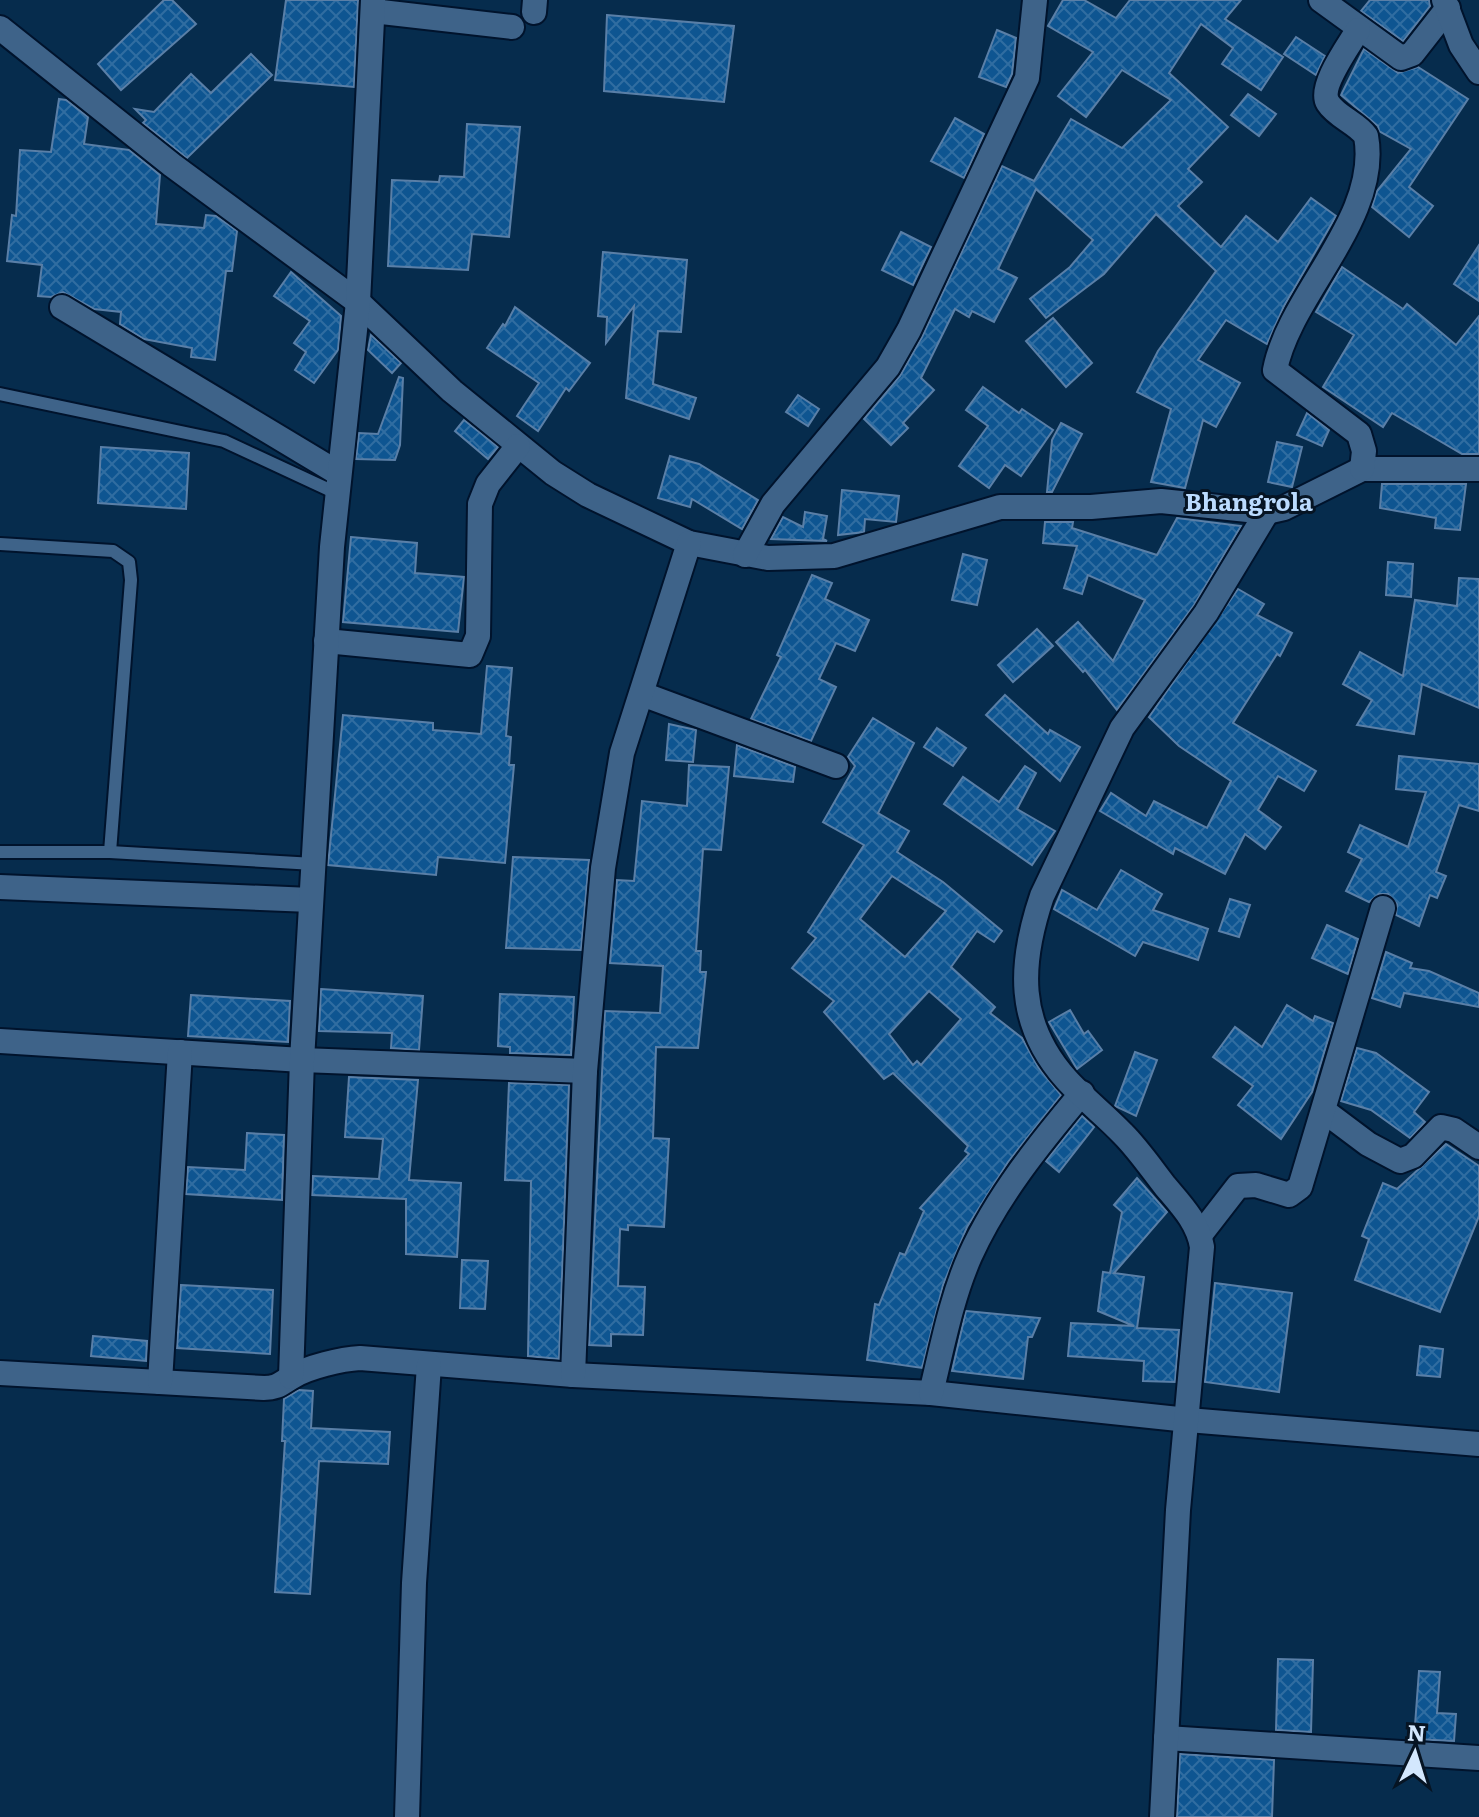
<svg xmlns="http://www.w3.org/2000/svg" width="1479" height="1817" font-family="Literata,serif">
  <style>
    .building { fill: url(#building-cross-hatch); stroke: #5a7fa7; stroke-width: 2; fill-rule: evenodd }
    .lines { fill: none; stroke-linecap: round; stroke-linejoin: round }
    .service-casing { stroke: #00132c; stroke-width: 16 }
    .minor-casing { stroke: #00132c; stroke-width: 28 }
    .service { stroke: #3e6389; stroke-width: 12 }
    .minor { stroke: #3e6389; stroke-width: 24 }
    .labels { text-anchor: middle; stroke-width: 6; stroke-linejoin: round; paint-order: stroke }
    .quarter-label { font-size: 24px; font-weight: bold; fill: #bbdbfe; stroke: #061423 }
  </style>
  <defs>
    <pattern id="building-cross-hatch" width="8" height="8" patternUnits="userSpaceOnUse" patternTransform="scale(2)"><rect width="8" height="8" fill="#0e5591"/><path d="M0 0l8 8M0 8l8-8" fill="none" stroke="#306da1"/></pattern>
  </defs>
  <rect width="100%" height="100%" fill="#062c4d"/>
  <g class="building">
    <polygon points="164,0 172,0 196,24 121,90 98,64"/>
    <polygon points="286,0 358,0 354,87 275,80"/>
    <polygon points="1063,0 1084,0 1116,18 1130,0 1241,0 1225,19 1283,57 1261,90 1222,64 1233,48 1201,24 1169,73 1228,127 1188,169 1202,182 1178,206 1221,247 1246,216 1278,242 1311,198 1336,216 1284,306 1267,344 1226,320 1198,360 1240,383 1216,427 1203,420 1185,488 1151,482 1171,409 1137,392 1158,351 1216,271 1156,214 1104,274 1046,318 1030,299 1070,267 1093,240 1036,189 998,269 1017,278 994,322 972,311 969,317 955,309 921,378 934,390 903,423 908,428 891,445 864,419 900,376 922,337 1002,166 1034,181 1071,119 1122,148 1171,100 1122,70 1086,117 1058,96 1093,52 1048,26"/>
    <polygon points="1370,0 1429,0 1430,6 1403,41 1361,11"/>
    <polygon points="607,15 734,26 724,102 604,91"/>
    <polygon points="997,30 1016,38 1012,74 1006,87 979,77"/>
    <polygon points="1296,37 1325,56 1316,75 1284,54"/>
    <polygon points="1364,49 1398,73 1418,67 1468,99 1409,187 1433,206 1409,237 1372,207 1377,191 1411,149 1379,131 1378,126 1341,95"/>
    <polygon points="251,54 272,75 187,158 143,123 146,120 135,109 154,112 191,74 211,93"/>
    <polygon points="1248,94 1276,114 1259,136 1231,115"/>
    <polygon points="59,99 66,100 88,117 84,144 129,150 160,175 156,224 204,228 206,215 216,216 237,231 232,271 226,271 215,360 191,357 192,348 144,339 120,324 121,312 94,309 63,292 51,297 38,296 42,265 7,261 12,215 16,216 20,150 51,152"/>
    <polygon points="955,118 984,134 964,178 931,161"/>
    <polygon points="467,124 520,127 509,237 472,234 468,270 388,266 392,180 439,182 440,176 464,177"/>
    <polygon points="901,232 931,247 913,285 882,270"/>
    <polygon points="1479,245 1479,301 1454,284"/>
    <polygon points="603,252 687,260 681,332 658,331 653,384 696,398 689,419 626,398 634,306 606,343 607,317 598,316"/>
    <polygon points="1342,267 1403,309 1407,304 1456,345 1479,316 1479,454 1462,454 1392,413 1383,427 1323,387 1354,335 1316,312"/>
    <polygon points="291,272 341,316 338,350 314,383 295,370 306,352 294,343 310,321 274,296"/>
    <polygon points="515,307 590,363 569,391 566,388 538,431 517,416 539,383 487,348 503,324 505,326"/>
    <polygon points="1053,318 1092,363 1066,387 1026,341"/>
    <polygon points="371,335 401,363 392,373 368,350"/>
    <polygon points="399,377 403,378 400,445 395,460 356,459 359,433 378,434"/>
    <polygon points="983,387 1019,413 1022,409 1053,430 1021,476 1005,465 989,488 959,466 988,426 966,410"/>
    <polygon points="798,395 819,409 808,426 786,412"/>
    <polygon points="1307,413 1329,430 1322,446 1297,435"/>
    <polygon points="464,420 498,447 488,459 455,431"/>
    <polygon points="1061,423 1082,434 1052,492 1047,492 1052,440"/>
    <polygon points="1277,442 1302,447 1292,487 1268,482"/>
    <polygon points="101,447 189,453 186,509 98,503"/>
    <polygon points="670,456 699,464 758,500 742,529 692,499 690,507 658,498"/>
    <polygon points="1382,484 1466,484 1460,530 1435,528 1436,518 1380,508"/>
    <polygon points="842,490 899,496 896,522 865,519 864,532 838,535"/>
    <polygon points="805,512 827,516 823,539 827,541 771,539 783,517 803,527"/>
    <polygon points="1177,518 1241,526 1194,605 1117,710 1085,670 1083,672 1056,642 1078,622 1113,661 1145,600 1088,575 1082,594 1064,588 1077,546 1043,543 1045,522 1073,522 1072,528 1157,555"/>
    <polygon points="351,537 417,543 415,573 464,577 458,632 343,622"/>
    <polygon points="963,554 987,560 977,605 952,600"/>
    <polygon points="1388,562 1413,564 1411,597 1386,595"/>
    <polygon points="812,575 832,583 825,599 869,620 855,651 836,643 819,679 836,687 811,741 751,719 781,657 777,655"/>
    <polygon points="1459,578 1479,579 1479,708 1422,684 1414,734 1357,725 1372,700 1343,684 1360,652 1403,676 1415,600 1457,606"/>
    <polygon points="1238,589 1264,604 1257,615 1292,633 1280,656 1277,654 1233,723 1316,771 1304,791 1278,776 1258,810 1281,827 1265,849 1245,834 1225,874 1175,848 1173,854 1100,811 1111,793 1146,816 1154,801 1207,828 1231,781 1179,746 1149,717"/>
    <polygon points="1037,629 1053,646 1013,682 998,665"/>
    <polygon points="487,666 512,668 506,736 511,737 509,765 514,765 505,863 438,857 436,875 328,865 343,715 433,723 433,730 481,734"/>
    <polygon points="1005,695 1048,734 1050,730 1080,747 1060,781 986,715"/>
    <path d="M873 718 914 743 878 813 909 831 897 852 943 882 1002 931 994 942 977 931 951 967 995 1007 990 1013 1022 1038 1038 1067 1061 1095 1008 1162 967 1227 943 1285 922 1368 867 1360 875 1304 879 1305 900 1253 905 1255 924 1211 920 1208 969 1154 965 1151 968 1146 893 1073 884 1079 824 1012 834 1001 792 968 816 938 808 932 864 845 823 822 855 766 848 757ZM892 876 946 911 905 957 860 919ZM929 991 961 1019 921 1065 917 1061 913 1065 889 1034Z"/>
    <polygon points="669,724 696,730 693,762 666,760"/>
    <polygon points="937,728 966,748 953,766 924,747"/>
    <polygon points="737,745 795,767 793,782 734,776"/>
    <polygon points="1399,756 1479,764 1479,811 1459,805 1436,872 1446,876 1437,898 1430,895 1419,926 1396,915 1397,904 1388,894 1379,894 1369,902 1346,891 1362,859 1348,852 1360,825 1408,847 1426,792 1396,789"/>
    <polygon points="689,765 729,767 721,850 703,849 696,951 701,951 700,972 706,972 698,1048 656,1047 653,1138 669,1139 664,1227 628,1225 628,1230 620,1229 618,1286 645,1287 643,1335 611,1334 611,1346 589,1345 605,1011 660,1013 663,966 610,963 617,880 634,881 642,801 687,806"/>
    <polygon points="1025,766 1036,773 1017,809 1055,831 1032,865 944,804 963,777 999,802"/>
    <polygon points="513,857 589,860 581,950 506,948"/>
    <polygon points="1121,870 1162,894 1153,910 1208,929 1198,960 1143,942 1135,956 1054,909 1062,890 1097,910"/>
    <polygon points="1230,899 1250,905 1239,937 1219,931"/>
    <polygon points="1327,925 1358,939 1348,974 1312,958"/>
    <polygon points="1386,952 1412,963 1410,968 1429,971 1479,993 1479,1007 1404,993 1400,1007 1372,998"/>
    <polygon points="321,989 423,996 419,1050 391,1048 392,1033 319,1031"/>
    <polygon points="500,994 574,997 571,1055 510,1053 510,1047 498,1046"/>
    <polygon points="191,995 290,1001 288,1042 188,1036"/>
    <polygon points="1287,1005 1313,1021 1315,1016 1333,1023 1312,1092 1281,1139 1238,1105 1253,1086 1213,1057 1235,1027 1262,1047"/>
    <polygon points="1070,1010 1084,1034 1088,1031 1102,1050 1077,1069 1049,1022"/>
    <polygon points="1357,1048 1376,1053 1429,1092 1414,1112 1425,1122 1410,1138 1371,1110 1341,1101"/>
    <polygon points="1135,1052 1157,1060 1136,1116 1115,1106"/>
    <polygon points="349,1077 418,1080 409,1180 461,1183 457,1257 406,1254 406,1199 312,1195 313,1176 379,1179 383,1139 345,1137"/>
    <polygon points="509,1083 569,1085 559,1359 528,1356 531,1181 505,1180"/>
    <polygon points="1082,1116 1094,1127 1059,1172 1046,1161"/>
    <polygon points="247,1133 284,1135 282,1200 186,1194 188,1167 245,1170"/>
    <polygon points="1446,1144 1479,1166 1479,1216 1440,1312 1355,1280 1369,1239 1362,1236 1383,1183 1397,1189"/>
    <polygon points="1137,1178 1167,1212 1114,1273 1144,1277 1137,1328 1179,1330 1175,1382 1143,1381 1144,1361 1068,1356 1071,1323 1134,1326 1098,1311 1103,1272 1110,1273 1122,1212 1114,1205"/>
    <polygon points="462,1260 488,1261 485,1309 460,1308"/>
    <polygon points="1215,1283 1292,1293 1279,1392 1205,1382"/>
    <polygon points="181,1285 273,1290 270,1354 177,1348"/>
    <polygon points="966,1311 1040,1318 1032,1337 1028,1337 1023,1379 952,1371"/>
    <polygon points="93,1336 147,1341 146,1361 91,1356"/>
    <polygon points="1420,1346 1443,1349 1440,1377 1417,1375"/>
    <polygon points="299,1390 313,1391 311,1428 390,1432 388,1464 319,1461 310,1594 275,1592 285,1441 282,1441 284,1399"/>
    <polygon points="1278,1659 1313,1660 1311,1732 1276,1730"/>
    <polygon points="1419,1671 1440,1672 1437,1713 1456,1714 1454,1741 1414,1739"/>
    <polygon points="1180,1754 1274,1760 1272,1817 1177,1817"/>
  </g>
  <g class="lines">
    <g class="service-casing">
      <g id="service">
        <polyline points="0,394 224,441 336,493"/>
        <polyline points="0,544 113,551 129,562 131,580 110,852"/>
        <polyline points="0,852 110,852 314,864"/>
      </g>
    </g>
    <g class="minor-casing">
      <g id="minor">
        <polyline points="1321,0 1401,58 1412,54 1448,8"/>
        <polyline points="1444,0 1461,45 1479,72"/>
        <polyline points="373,11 512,27"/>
        <polyline points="534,12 535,0"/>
        <polyline points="0,28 172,165 358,302 452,391 553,473 588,495 689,543 768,558 834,556 1000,507 1091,507 1161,501 1267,512 1284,508 1362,469 1479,469"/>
        <path d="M1358 30C1350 44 1318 87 1328 103 1337 117 1357 123 1366 136 1381 218 1289 295 1275 370L1359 434 1364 451 1362 469"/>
        <polyline points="62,307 338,473"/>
        <polyline points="745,555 773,504 888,367 909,330 1027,78 1035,0"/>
        <polyline points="326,641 470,655 478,636 480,504 488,484 518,446"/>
        <polyline points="642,694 836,766"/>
        <polyline points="0,887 311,900"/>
        <polyline points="0,1041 302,1060 585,1071"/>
        <polyline points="1324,1111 1368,1144 1400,1161 1413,1156 1441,1127 1454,1130 1479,1147"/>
        <polyline points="1200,1235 1238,1186 1256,1185 1289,1195 1300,1187 1383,908"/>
        <path d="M0 1373 264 1388C278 1388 281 1383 292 1377 307 1367 342 1359 360 1358L573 1375 931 1393 1188 1420 1479 1444"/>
        <polyline points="573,1375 585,1071 603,868 622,753 689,543"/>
        <polyline points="291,1377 302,1060 332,547 358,302 373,0"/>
        <polyline points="160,1382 180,1052"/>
        <path d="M931 1393C942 1348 951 1299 970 1256 997 1196 1040 1143 1082 1093"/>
        <polyline points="1166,1738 1479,1758"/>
        <polyline points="407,1817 414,1583 429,1365"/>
        <path d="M1162 1817 1178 1510 1202 1247C1198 1222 1181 1205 1165 1186 1151 1168 1138 1149 1123 1134 1105 1115 1083 1098 1066 1079 1016 1023 1019 964 1042 896L1122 728 1206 613 1267 512"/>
      </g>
    </g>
    <use href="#service" class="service"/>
    <use href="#minor" class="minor"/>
  </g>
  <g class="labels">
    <g class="quarter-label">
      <text x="1249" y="511">Bhangrola</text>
    </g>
  </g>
  <g transform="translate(1415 1753) rotate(4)" stroke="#061423" stroke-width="6" paint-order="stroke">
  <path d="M0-6L14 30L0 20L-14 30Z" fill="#d3e7fd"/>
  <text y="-12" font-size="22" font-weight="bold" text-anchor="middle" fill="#d3e7fd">N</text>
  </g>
</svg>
